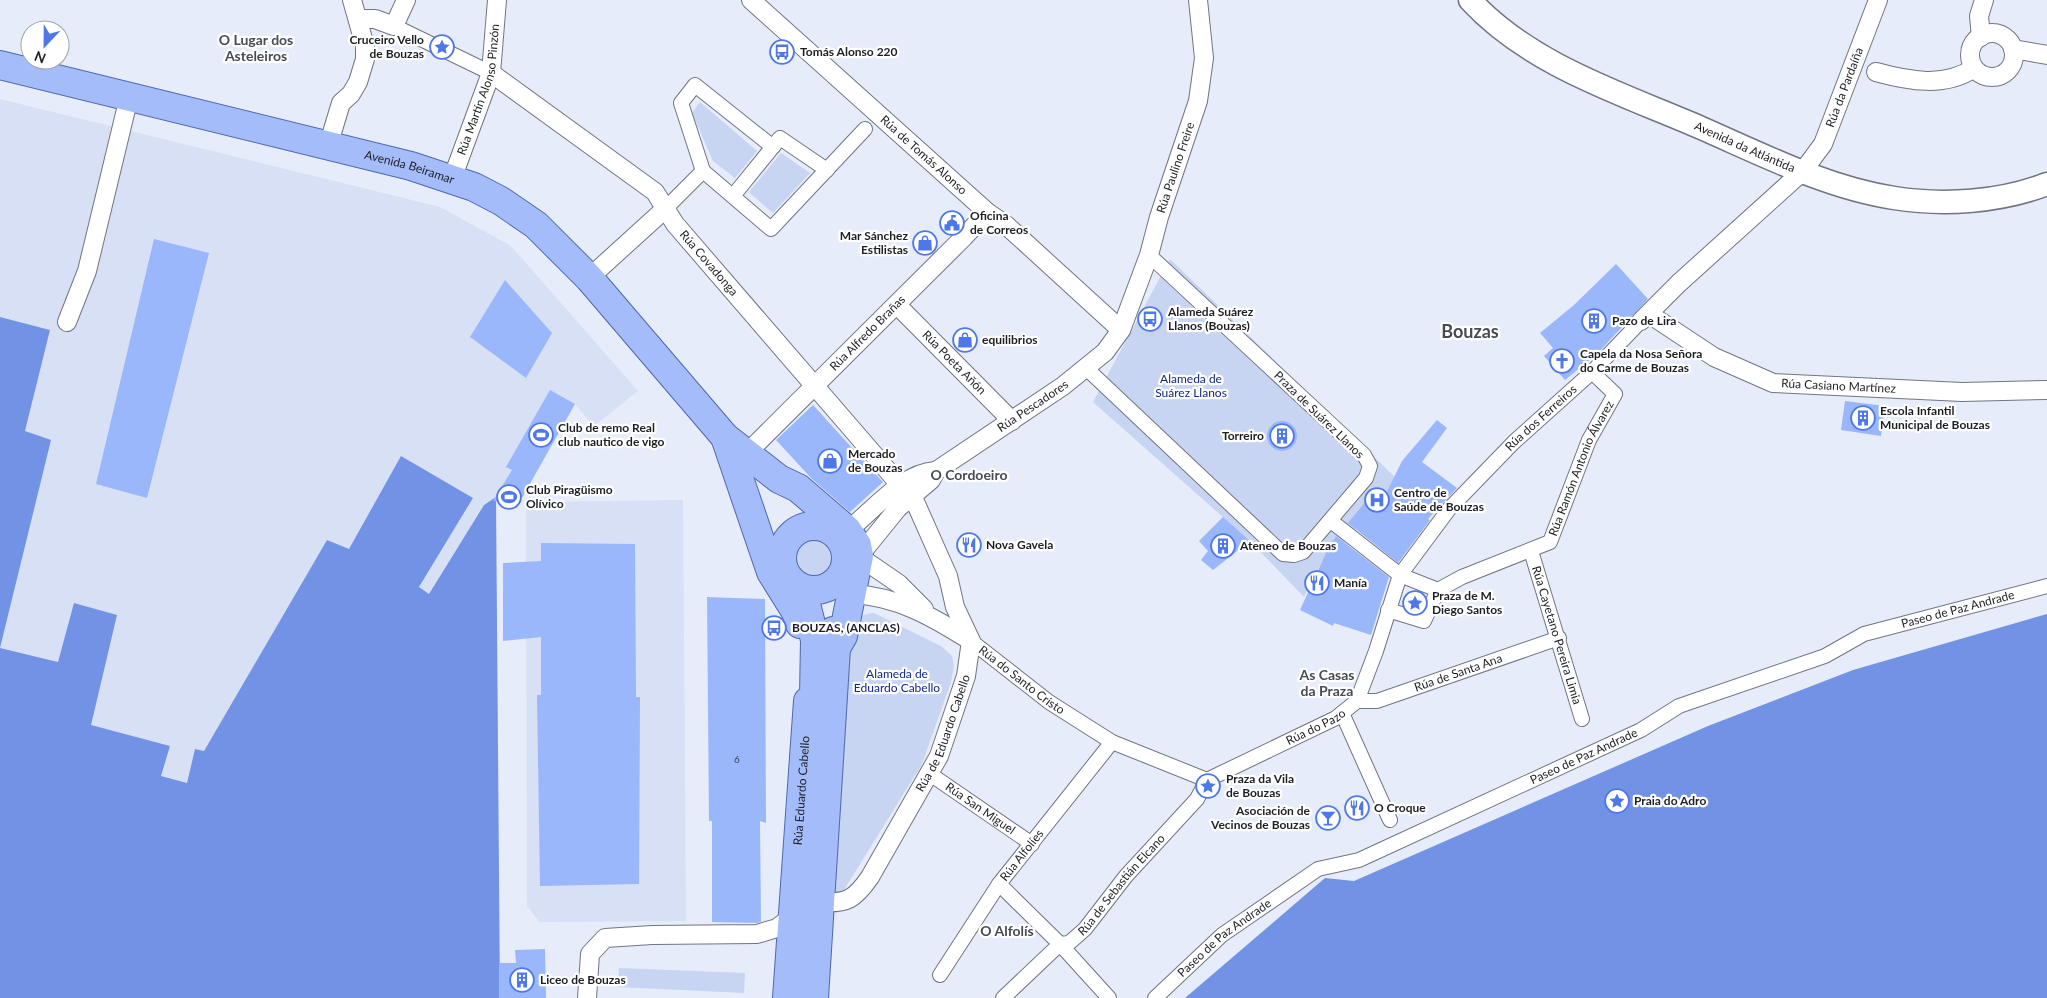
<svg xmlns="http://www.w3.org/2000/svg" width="2047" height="998" font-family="Lato,sans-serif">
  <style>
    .built { fill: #d7e0f4 }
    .green { fill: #c7d4f2 }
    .water { fill: #7192e5 }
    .building { fill: #9ab7fb }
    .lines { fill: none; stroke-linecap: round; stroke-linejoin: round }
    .pedestrian-casing { stroke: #707581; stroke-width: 16 }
    .minor-casing { stroke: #707581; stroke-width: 20 }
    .tertiary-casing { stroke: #707581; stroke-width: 25 }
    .primary-casing { stroke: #4e68ac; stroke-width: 30 }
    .pedestrian { stroke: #fff; stroke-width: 14 }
    .minor { stroke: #fff; stroke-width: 18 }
    .tertiary { stroke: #fff; stroke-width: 22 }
    .primary { stroke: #a5bcfa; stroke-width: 28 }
    .labels { text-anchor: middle; stroke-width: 4.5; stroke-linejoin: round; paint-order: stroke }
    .number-label { font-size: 10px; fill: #3c455a }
    .poi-label { font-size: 12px; font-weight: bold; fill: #1d1f24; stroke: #fff; text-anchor: start }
    .street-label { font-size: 12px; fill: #1d1f24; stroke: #fff }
    .park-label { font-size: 12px; fill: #112886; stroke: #fff }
    .neighbourhood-label { font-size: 14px; font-weight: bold; fill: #464b56; stroke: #fff }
    .district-label { font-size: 18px; font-weight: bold; fill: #464b56; stroke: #fff }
  </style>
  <rect width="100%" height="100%" fill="#e6ecf9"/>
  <g class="built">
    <polygon points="0,99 440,207 511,246 638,391 594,426 575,404 519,503 496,497 484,505 429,594 419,587 473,498 401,456 349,550 327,540 204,751 195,749 187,783 161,776 170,746 91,726 74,604 58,662 0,648 50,441 25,431 50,330 0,317"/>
    <polygon points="683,500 686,921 540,922 527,906 526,502"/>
  </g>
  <g class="green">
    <polygon points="700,102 757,151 735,178 713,161 692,113"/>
    <polygon points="781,153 810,173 773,213 749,192"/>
    <polygon points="1170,259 1398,480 1343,543 1334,537 1304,597 1250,541 1093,402"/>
    <circle cx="813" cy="558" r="24"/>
    <path d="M874 613 941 646 952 656 954 666 951 682 922 764 844 890 837 893 831 889 850 629C856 619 861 614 874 613Z"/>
    <polygon points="619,968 745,973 744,993 618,987"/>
  </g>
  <g class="water">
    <polygon points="0,317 50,330 25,431 51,440 0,648 58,662 74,603 117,615 91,725 170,746 161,776 187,783 195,749 204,751 327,540 349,549 401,456 473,498 419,587 429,594 484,505 496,497 500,998 0,998"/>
    <polygon points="2047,614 2047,998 1185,998 1325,878 1354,881 1708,726 1853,670"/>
  </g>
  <g class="building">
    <polygon points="154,239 209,253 147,498 96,484"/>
    <polygon points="1616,264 1648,299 1598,353 1565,380 1544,356 1553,348 1540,333 1574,305"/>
    <polygon points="505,280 552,333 526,378 470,337"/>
    <polygon points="550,390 575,404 519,503 493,501 512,470 506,467"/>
    <polygon points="1845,401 1885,406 1881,436 1841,430"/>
    <polygon points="813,405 883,482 850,512 812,479 776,440"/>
    <polygon points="1437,420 1447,428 1422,462 1457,488 1428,519 1430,520 1398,563 1348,523 1376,489 1384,498 1402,461"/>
    <circle cx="1282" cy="436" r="15"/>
    <polygon points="1223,517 1250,541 1213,570 1201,560 1208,551 1199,541"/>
    <polygon points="1336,536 1389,577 1371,635 1334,623 1333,626 1300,610 1330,544"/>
    <polygon points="541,543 635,544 636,697 640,697 639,884 540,886 537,695 541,695 541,637 503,641 503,563 541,561"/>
    <polygon points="707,597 765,599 766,823 760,821 761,922 757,923 712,922 712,821 709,821"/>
    <polygon points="545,949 546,998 499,998 499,963 516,963 515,950"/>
  </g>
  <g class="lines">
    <g class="pedestrian-casing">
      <g id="pedestrian">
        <polyline points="394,26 491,73"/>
        <polyline points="703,171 771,229 865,129"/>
        <polyline points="733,196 780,138 827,170"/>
        <polyline points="665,209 703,171 681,103 695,85 773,147"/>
        <polyline points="1086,368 1283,554 1294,555 1303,552 1366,478 1370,466 1364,455 1149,255"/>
        <polyline points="1331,521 1400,575 1438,590"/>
        <path id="s1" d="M1531 551 1582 719"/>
        <path id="s2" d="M1438 590 1462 577 1550 542 1589 440 1615 394 1592 372"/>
        <polyline points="1388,610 1424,621 1438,590"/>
        <path id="s3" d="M971 641 1049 702 1112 742 1207 780"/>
        <path id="s4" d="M1357 701H1377L1559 638"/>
        <polyline points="1342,713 1390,820"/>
        <path id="s5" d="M930 774 1032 844"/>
        <path id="s6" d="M1207 780 1336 718 1357 701 1376 651 1400 575 1449 509 1514 442 1592 372 1641 321"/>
        <polyline points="999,884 1060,944 1109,998"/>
        <path id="s7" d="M940 975 999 884 1112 742"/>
        <path id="s8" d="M1003 998 1060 944 1069 943 1085 929 1126 876 1197 799 1207 780"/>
        <path id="s9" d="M1155 998 1222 935 1318 869 1359 860 1641 730 1679 706 1825 656 1864 634 2047 586"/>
      </g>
    </g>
    <g class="minor-casing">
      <g id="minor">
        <path id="s10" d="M751 0 987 212 1006 225 1121 330"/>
        <polyline points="358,19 375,19 394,26 406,0"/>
        <circle cx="1992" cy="55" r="22"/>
        <polyline points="1981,37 1979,16 1984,0"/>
        <polyline points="2013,49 2047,55"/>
        <path d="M1876 72C1909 81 1945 88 1974 68"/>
        <path id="s11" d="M491 73 655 192 675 224 901 486"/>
        <polyline points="328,146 341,103 351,94 358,82 365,59 365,46 352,0"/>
        <path id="s12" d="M452 179 491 73 497 0"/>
        <polyline points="589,278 665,209"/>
        <path id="s13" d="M897 305 1012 421"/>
        <path id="s14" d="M1649 314 1714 357 1773 383 1962 392 2047 390"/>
        <path id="s15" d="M1641 321 1679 283 1803 171 1823 144 1878 0"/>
        <polyline points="67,322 87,271 129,97"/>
        <path id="s16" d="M747 453 964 237 987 212"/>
        <path d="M836 531 847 530 853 526C876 507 904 473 935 471"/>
        <polyline points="851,551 899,584 924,609"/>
        <path id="s17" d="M859 556 898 508 931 480 936 471 1063 386 1105 352 1121 330 1149 255 1159 217 1198 101 1204 58 1198 0"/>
        <path d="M852 594C897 596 933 617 971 641"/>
        <path id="s18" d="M820 902C847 904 855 899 870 877L939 756 966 676 971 641 955 607 948 576 912 495"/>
        <polyline points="587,998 590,954 605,938 652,935 757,934 777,928 793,916"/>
      </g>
    </g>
    <g class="tertiary-casing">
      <g id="tertiary">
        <path id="s19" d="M1470 0C1530 65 1620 93 1699 127 1761 154 1827 188 1894 198 1944 206 2000 202 2047 184"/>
      </g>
    </g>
    <g class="primary-casing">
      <g id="primary">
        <path id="s20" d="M0 65 411 166 474 187 501 201 536 225 589 278 725 437 779 479 798 488 847 530 857 545 859 556 843 636 836 648"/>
        <polyline points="725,437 771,572 796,612 800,624"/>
        <circle cx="814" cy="558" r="32"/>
        <path id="s21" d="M787 998 808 701 814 696 815 640 802 588"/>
        <polyline points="814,998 836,648 833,631"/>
      </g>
    </g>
    <use href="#pedestrian" class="pedestrian"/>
    <use href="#minor" class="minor"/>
    <use href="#tertiary" class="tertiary"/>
    <use href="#primary" class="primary"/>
  </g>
  <defs>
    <g id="sight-ring" transform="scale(1.25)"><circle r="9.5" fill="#fff" stroke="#4e77ea" stroke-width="1.5"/><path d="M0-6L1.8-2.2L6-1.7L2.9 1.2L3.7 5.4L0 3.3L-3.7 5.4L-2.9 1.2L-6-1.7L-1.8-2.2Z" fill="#4e77ea"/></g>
    <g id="bus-ring" transform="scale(1.25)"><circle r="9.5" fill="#fff" stroke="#4e77ea" stroke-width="1.5"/><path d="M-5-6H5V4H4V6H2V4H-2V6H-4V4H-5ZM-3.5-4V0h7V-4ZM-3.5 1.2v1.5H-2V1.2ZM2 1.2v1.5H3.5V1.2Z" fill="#4e77ea"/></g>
    <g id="civic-ring" transform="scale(1.25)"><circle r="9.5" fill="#fff" stroke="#4e77ea" stroke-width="1.5"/><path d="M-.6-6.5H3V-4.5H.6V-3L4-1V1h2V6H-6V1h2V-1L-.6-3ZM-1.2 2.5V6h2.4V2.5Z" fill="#4e77ea"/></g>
    <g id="shop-ring" transform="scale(1.25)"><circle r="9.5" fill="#fff" stroke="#4e77ea" stroke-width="1.5"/><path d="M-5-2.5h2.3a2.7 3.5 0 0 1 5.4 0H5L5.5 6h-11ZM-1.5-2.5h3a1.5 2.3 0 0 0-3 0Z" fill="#4e77ea"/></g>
    <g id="building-ring" transform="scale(1.25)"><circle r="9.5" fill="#fff" stroke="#4e77ea" stroke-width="1.5"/><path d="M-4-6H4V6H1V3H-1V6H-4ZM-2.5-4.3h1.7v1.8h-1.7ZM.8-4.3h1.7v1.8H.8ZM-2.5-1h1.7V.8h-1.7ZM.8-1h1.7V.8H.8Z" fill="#4e77ea"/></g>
    <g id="church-ring" transform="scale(1.25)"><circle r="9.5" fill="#fff" stroke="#4e77ea" stroke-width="1.5"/><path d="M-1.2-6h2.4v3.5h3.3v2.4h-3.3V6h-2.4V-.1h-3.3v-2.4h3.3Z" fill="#4e77ea"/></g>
    <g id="stadium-ring" transform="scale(1.25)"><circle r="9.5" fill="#fff" stroke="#4e77ea" stroke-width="1.5"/><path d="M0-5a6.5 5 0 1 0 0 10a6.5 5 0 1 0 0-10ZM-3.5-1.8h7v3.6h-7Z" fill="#4e77ea"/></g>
    <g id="hospital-ring" transform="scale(1.25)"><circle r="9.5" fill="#fff" stroke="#4e77ea" stroke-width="1.5"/><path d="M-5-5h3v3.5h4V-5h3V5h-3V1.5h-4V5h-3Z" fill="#4e77ea"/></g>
    <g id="restaurant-ring" transform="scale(1.25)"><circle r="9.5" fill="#fff" stroke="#4e77ea" stroke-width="1.5"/><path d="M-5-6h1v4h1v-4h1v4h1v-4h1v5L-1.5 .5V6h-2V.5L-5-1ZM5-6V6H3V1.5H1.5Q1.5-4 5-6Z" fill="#4e77ea"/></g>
    <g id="bar-ring" transform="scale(1.25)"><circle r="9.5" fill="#fff" stroke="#4e77ea" stroke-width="1.5"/><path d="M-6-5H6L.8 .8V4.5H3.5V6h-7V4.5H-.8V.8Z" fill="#4e77ea"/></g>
  </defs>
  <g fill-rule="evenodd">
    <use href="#sight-ring" x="442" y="47"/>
    <use href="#bus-ring" x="782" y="52"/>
    <use href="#civic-ring" x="952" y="223"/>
    <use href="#shop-ring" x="925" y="243"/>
    <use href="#bus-ring" x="1150" y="319"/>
    <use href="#building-ring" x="1594" y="321"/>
    <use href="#shop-ring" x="965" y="340"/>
    <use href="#church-ring" x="1562" y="361"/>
    <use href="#building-ring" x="1863" y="418"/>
    <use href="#stadium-ring" x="541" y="435"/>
    <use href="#building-ring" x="1282" y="436"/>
    <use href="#shop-ring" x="830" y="461"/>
    <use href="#stadium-ring" x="509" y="497"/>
    <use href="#hospital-ring" x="1377" y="500"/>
    <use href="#restaurant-ring" x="969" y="545"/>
    <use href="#building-ring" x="1223" y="546"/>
    <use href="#restaurant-ring" x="1317" y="583"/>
    <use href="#sight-ring" x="1415" y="603"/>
    <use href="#bus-ring" x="774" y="628"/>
    <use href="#sight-ring" x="1208" y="786"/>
    <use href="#sight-ring" x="1617" y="801"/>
    <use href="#restaurant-ring" x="1357" y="808"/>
    <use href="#bar-ring" x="1328" y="818"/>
    <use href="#building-ring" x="522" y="980"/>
  </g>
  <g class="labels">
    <g class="number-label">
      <text x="737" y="763">6</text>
    </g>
    <g class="poi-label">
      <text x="424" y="44" text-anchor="end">Cruceiro Vello<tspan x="424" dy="14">de Bouzas</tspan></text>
      <text x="800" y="56">Tomás Alonso 220</text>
      <text x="970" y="220">Oficina<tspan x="970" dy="14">de Correos</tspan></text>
      <text x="908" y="240" text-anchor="end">Mar Sánchez<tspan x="908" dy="14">Estilistas</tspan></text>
      <text x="1168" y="316">Alameda Suárez<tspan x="1168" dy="14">Llanos (Bouzas)</tspan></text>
      <text x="1612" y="325">Pazo de Lira</text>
      <text x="982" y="344">equilibrios</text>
      <text x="1580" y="358">Capela da Nosa Señora<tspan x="1580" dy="14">do Carme de Bouzas</tspan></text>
      <text x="1880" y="415">Escola Infantil<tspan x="1880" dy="14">Municipal de Bouzas</tspan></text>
      <text x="558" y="432">Club de remo Real<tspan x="558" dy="14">club nautico de vigo</tspan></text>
      <text x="1264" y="440" text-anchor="end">Torreiro</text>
      <text x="848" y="458">Mercado<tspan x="848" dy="14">de Bouzas</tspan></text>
      <text x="526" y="494">Club Piragüismo<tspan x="526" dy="14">Olívico</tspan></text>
      <text x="1394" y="497">Centro de<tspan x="1394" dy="14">Saúde de Bouzas</tspan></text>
      <text x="986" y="549">Nova Gavela</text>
      <text x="1240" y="550">Ateneo de Bouzas</text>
      <text x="1334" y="587">Manía</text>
      <text x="1432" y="600">Praza de M.<tspan x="1432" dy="14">Diego Santos</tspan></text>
      <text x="792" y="632">BOUZAS, (ANCLAS)</text>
      <text x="1226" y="783">Praza da Vila<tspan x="1226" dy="14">de Bouzas</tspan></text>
      <text x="1634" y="805">Praia do Adro</text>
      <text x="1374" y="812">O Croque</text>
      <text x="1310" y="815" text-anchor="end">Asociación de<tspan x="1310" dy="14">Vecinos de Bouzas</tspan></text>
      <text x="540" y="984">Liceo de Bouzas</text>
    </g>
    <g class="street-label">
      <text dy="4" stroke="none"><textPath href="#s15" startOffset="315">Rúa da Pardaíña</textPath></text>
      <text dy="4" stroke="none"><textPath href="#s12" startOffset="94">Rúa Martín Alonso Pinzón</textPath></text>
      <text dy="4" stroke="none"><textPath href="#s19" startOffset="314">Avenida da Atlántida</textPath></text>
      <text dy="4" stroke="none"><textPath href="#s10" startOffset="232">Rúa de Tomás Alonso</textPath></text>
      <text dy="4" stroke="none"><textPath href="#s20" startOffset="422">Avenida Beiramar</textPath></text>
      <text dy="4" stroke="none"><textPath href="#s17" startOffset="521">Rúa Paulino Freire</textPath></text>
      <text dy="4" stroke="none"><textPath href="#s11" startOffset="292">Rúa Covadonga</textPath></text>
      <text dy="4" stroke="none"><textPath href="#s16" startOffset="170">Rúa Alfredo Brañas</textPath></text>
      <text dy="4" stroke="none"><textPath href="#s13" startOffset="81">Rúa Poeta Añón</textPath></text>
      <text dy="4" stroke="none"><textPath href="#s14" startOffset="208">Rúa Casiano Martínez</textPath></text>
      <text dy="4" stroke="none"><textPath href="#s17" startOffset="232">Rúa Pescadores</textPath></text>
      <text transform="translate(1319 415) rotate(44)" y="4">Praza de Suárez Llanos</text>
      <text dy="4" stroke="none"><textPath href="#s6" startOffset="515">Rúa dos Ferreiros</textPath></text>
      <text dy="4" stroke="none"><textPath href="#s2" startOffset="202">Rúa Ramón Antonio Álvarez</textPath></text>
      <text dy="4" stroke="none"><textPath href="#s9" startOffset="902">Paseo de Paz Andrade</textPath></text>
      <text dy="4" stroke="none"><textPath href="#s1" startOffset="88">Rúa Cayetano Pereira Limia</textPath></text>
      <text dy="4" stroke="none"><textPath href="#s4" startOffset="106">Rúa de Santa Ana</textPath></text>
      <text dy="4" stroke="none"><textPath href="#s3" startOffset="64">Rúa do Santo Cristo</textPath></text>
      <text dy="4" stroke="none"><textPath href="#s6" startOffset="121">Rúa do Pazo</textPath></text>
      <text dy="4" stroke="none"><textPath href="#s18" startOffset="222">Rúa de Eduardo Cabello</textPath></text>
      <text dy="4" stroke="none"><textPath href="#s9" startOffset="498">Paseo de Paz Andrade</textPath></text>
      <text dy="4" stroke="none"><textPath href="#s21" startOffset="208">Rúa Eduardo Cabello</textPath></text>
      <text dy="4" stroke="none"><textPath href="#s5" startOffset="61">Rúa San Miguel</textPath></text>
      <text dy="4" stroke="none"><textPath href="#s7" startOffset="145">Rúa Alfolíes</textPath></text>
      <text dy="4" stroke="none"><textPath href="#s8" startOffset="166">Rúa de Sebastián Elcano</textPath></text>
      <text dy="4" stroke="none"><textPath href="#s9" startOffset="92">Paseo de Paz Andrade</textPath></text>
    </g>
    <g class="park-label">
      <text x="1191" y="383">Alameda de<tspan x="1191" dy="14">Suárez Llanos</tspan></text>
      <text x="897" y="678">Alameda de<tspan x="897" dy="14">Eduardo Cabello</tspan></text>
    </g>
    <g class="neighbourhood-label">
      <text x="256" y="45">O Lugar dos<tspan x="256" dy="16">Asteleiros</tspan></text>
      <text x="969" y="480">O Cordoeiro</text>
      <text x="1327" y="680">As Casas<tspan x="1327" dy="16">da Praza</tspan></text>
      <text x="1007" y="936">O Alfolís</text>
    </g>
    <g class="district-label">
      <text x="1470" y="338">Bouzas</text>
    </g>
  </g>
  <g transform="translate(45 45) rotate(202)"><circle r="24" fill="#ffffff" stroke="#a5a5a7"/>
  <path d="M0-4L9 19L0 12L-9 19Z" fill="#4e77ea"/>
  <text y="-8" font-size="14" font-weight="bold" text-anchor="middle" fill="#1d1f24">N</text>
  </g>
</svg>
